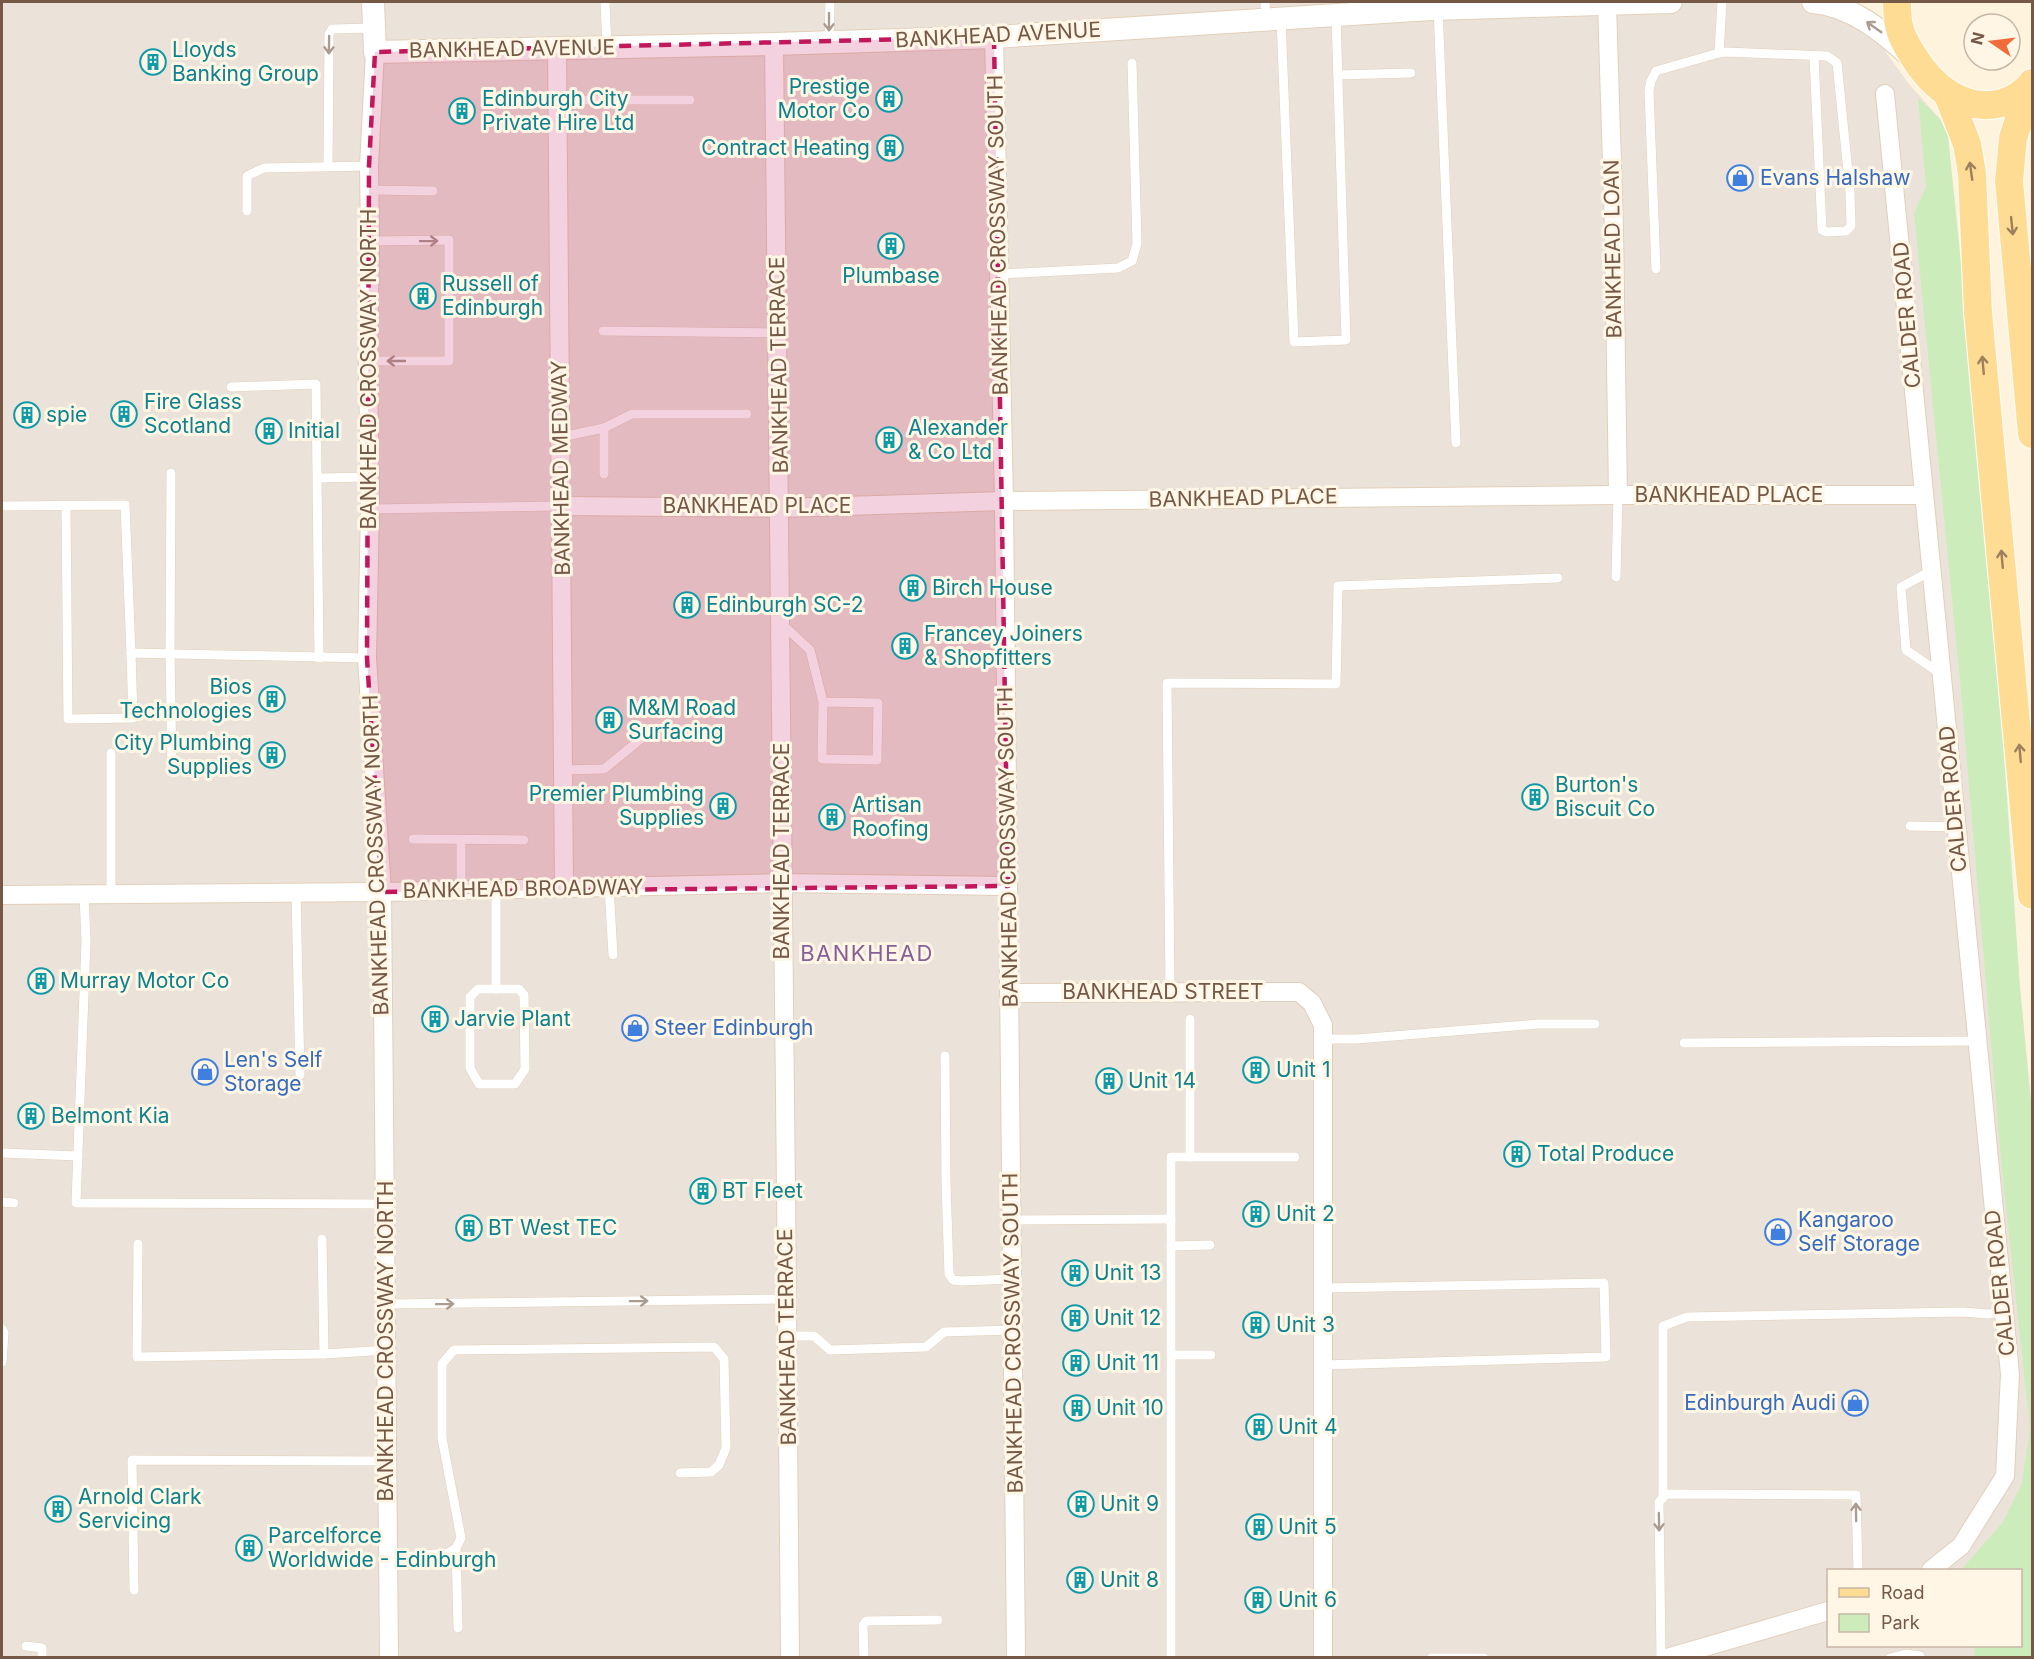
<svg xmlns="http://www.w3.org/2000/svg" width="2034" height="1659" font-family="Inter,sans-serif">
  <style>
    .industrial { fill: #ebe3da; fill-rule: evenodd }
    .green { fill: #cdecbc }
    .lines { fill: none; stroke-linecap: round; stroke-linejoin: round }
    .service-casing { stroke: #e2cfb9; stroke-width: 10 }
    .minor-casing { stroke: #e2cfb9; stroke-width: 20 }
    .tertiary-casing { stroke: #e2cfb9; stroke-width: 24 }
    .primary-casing { stroke: #fff; stroke-width: 30 }
    .service { stroke: #fff; stroke-width: 9 }
    .minor { stroke: #fff; stroke-width: 18 }
    .tertiary { stroke: #fff; stroke-width: 22 }
    .primary { stroke: #ffdc93; stroke-width: 28 }
    .oneway { stroke: #ac9b8f }
    .oneway2 { stroke: #9e805c }
    .marked { fill: #c2185b; fill-opacity: 0.2; stroke: #c2185b; stroke-width: 4.5; stroke-dasharray: 12 8; stroke-linejoin: round }
    .labels { text-anchor: middle; stroke-width: 6; stroke-linejoin: round; paint-order: stroke }
    .street-label { font-size: 21px; fill: #755845; stroke: #fff6e5 }
    .culture-label { font-size: 21px; fill: #0d838f; stroke: #fff6e5; text-anchor: start }
    .shop-label { font-size: 21px; fill: #366cbe; stroke: #fff6e5; text-anchor: start }
    .neighbourhood-label { font-size: 22px; letter-spacing: 1.5px; fill: #885f99; stroke: #fff6e5 }
  </style>
  <rect width="100%" height="100%" fill="#fef3dd"/>
  <path class="industrial" d="M2 2H1820L1819 3 1882 47 1909 84 1940 119 1948 136 2020 988 2032 1113V1657H2ZM1828 1570H2020V1646H1828Z"/>
  <polygon class="green" points="1918,98 1940,119 1948,136 1989,534 2020,988 2032,1113 2032,1657 1975,1657 1974,1646 2020,1646 2020,1570 1961,1570 2003,1522 2022,1483 2030,1428 2002,1171 1960,681 1914,213 1926,187"/>
  <g class="lines">
    <g class="service-casing">
      <g id="service">
        <polyline points="605,2 607,47"/>
        <polyline points="1265,2 1266,19"/>
        <polyline points="1722,2 1719,53 1726,52 1827,56 1837,63 1850,192 1851,226 1846,231 1827,232 1822,230 1814,56"/>
        <polyline points="1438,8 1456,443"/>
        <polyline points="1281,19 1294,342 1346,340 1336,16"/>
        <polyline points="829,41 830,2"/>
        <polyline points="1338,75 1411,73"/>
        <polyline points="557,100 690,100"/>
        <polyline points="328,166 329,34 332,29 374,28"/>
        <polyline points="369,190 433,191"/>
        <polyline points="247,211 247,176 264,168 369,166"/>
        <polyline points="1656,269 1649,91 1651,81 1656,71 1719,53"/>
        <polyline points="1000,274 1118,268 1132,261 1137,244 1132,63"/>
        <polyline points="603,331 778,333"/>
        <polyline points="368,361 449,361 449,240 370,241"/>
        <polyline points="231,387 316,384 319,658"/>
        <polyline points="561,437 604,428 632,414 747,414"/>
        <polyline points="171,473 170,653 172,770"/>
        <polyline points="604,474 604,428"/>
        <polyline points="318,478 369,477"/>
        <polyline points="2,506 125,505 131,653"/>
        <polyline points="66,506 68,719 133,718 131,653 367,658"/>
        <polyline points="370,509 561,506"/>
        <polyline points="1931,571 1901,587 1906,650 1941,674"/>
        <polyline points="1616,577 1618,495"/>
        <polyline points="783,625 810,650 823,702 822,759 877,760 878,703 823,702"/>
        <polyline points="111,753 111,894"/>
        <polyline points="563,770 604,769 647,734"/>
        <polyline points="1910,826 1956,827"/>
        <polyline points="413,839 524,840"/>
        <polyline points="461,840 461,890"/>
        <polyline points="609,887 613,955"/>
        <polyline points="296,893 300,1075"/>
        <polyline points="84,894 86,942 76,1203 385,1204"/>
        <polygon points="478,989 519,989 524,995 525,1069 515,1084 479,1084 470,1068 470,997"/>
        <polyline points="496,989 496,890"/>
        <polyline points="1170,992 1167,683 1336,684 1338,586 1558,578"/>
        <polyline points="1190,1019 1190,1157"/>
        <polyline points="1323,1039 1357,1039 1538,1024 1595,1024"/>
        <polyline points="1684,1043 1977,1041"/>
        <polyline points="945,1056 946,1182 949,1274 953,1280 961,1281 1013,1279"/>
        <polyline points="2,1153 78,1156"/>
        <polyline points="2,1202 14,1203"/>
        <polyline points="1012,1220 1171,1219"/>
        <polyline points="322,1239 324,1354 387,1350"/>
        <polyline points="138,1244 137,1357 324,1354"/>
        <polyline points="1171,1246 1210,1245"/>
        <polyline points="386,1304 786,1299"/>
        <polyline points="2,1329 4,1333 2,1362"/>
        <polyline points="787,1336 814,1336 830,1350 926,1347 944,1332 1013,1330"/>
        <polyline points="1172,1355 1211,1355"/>
        <polyline points="1323,1365 1606,1357 1604,1283 1323,1288"/>
        <polyline points="1663,1498 1663,1326 1687,1317 1963,1312 1988,1314 2003,1312"/>
        <polyline points="456,1548 458,1628"/>
        <polyline points="388,1558 448,1553 456,1548 461,1538 442,1438 442,1364 454,1350 714,1347 724,1359 726,1448 719,1465 711,1472 680,1473"/>
        <polyline points="134,1590 132,1460 387,1461"/>
        <polyline points="26,1646 42,1648 42,1658"/>
        <polyline points="864,1658 863,1625 866,1621 938,1620"/>
        <polyline points="1171,1658 1171,1157 1295,1157"/>
        <polyline points="1431,1658 1484,1658"/>
        <polyline points="1661,1658 1659,1502 1666,1494 1856,1495 1858,1570"/>
        <polyline points="1890,1658 1906,1654 1920,1656 1920,1658"/>
      </g>
    </g>
    <g class="minor-casing">
      <g id="minor">
        <polyline points="1607,4 1614,229 1618,495"/>
        <polyline points="994,37 1004,501 1016,1658"/>
        <path d="M774 44C782 582 785 1120 790 1658"/>
        <polyline points="557,49 564,888"/>
        <polyline points="375,52 369,166 370,241 368,361 370,509 367,658 382,892 389,1658"/>
        <polyline points="1885,94 2010,1374 2005,1476 1961,1546 1931,1570"/>
        <polyline points="561,506 781,508 1004,501 1618,495 1924,495"/>
        <polyline points="2,895 382,892 782,883 1008,886"/>
        <polyline points="1010,993 1299,992 1312,1003 1323,1025 1323,1658"/>
        <polyline points="1667,1658 1828,1611"/>
      </g>
    </g>
    <g class="tertiary-casing">
      <g id="tertiary">
        <polyline points="373,2 375,52 774,44 994,37 1431,9 1671,2"/>
        <path d="M1813 2C1851 5 1884 32 1911 57"/>
      </g>
    </g>
    <g class="primary-casing">
      <g id="primary">
        <path d="M1897 2C1897 11 1897 20 1900 29 1902 38 1907 46 1912 54 1931 86 1963 113 2002 103 2013 100 2026 92 2032 83"/>
        <polyline points="2030,87 2013,138 2009,181 2032,434"/>
        <polyline points="1948,95 1967,144 1972,173 1978,312 2032,895"/>
      </g>
    </g>
    <use href="#service" class="service"/>
    <use href="#minor" class="minor"/>
    <use href="#tertiary" class="tertiary"/>
    <use href="#primary" class="primary"/>
  </g>
  <defs><path id="oneway-shaft" d="M-6 0H5M1.5-3L5.5 0L1.5 3" fill="none" stroke-width="1.6" stroke-linecap="round" stroke-linejoin="round" transform="scale(1.5)"/></defs>
  <g class="oneway">
    <use href="#oneway-shaft" transform="translate(829 22) rotate(90)"/>
    <use href="#oneway-shaft" transform="translate(1874 27) rotate(-145)"/>
    <use href="#oneway-shaft" transform="translate(329 45) rotate(91)"/>
    <use href="#oneway-shaft" transform="translate(429 241) rotate(-1)"/>
    <use href="#oneway-shaft" transform="translate(396 361) rotate(-180)"/>
    <use href="#oneway-shaft" transform="translate(639 1301) rotate(-1)"/>
    <use href="#oneway-shaft" transform="translate(445 1304) rotate(-1)"/>
    <use href="#oneway-shaft" transform="translate(1856 1512) rotate(-91)"/>
    <use href="#oneway-shaft" transform="translate(1659 1522) rotate(89)"/>
  </g>
  <g class="oneway2">
    <use href="#oneway-shaft" transform="translate(1971 171) rotate(-98)"/>
    <use href="#oneway-shaft" transform="translate(2012 226) rotate(84)"/>
    <use href="#oneway-shaft" transform="translate(1983 365) rotate(-95)"/>
    <use href="#oneway-shaft" transform="translate(2002 559) rotate(-95)"/>
    <use href="#oneway-shaft" transform="translate(2020 753) rotate(-95)"/>
  </g>
  <path class="marked" d="M994 37 1008 886 382 892 367 658 369 166 375 52Z"/>
  <defs>
    <g id="building-ring" transform="scale(1.35)"><circle r="9.5" fill="#fff6e5" stroke="#0f9aa8" stroke-width="1.5"/><path d="M-4-6H4V6H1V3H-1V6H-4ZM-2.5-4.3h1.7v1.8h-1.7ZM.8-4.3h1.7v1.8H.8ZM-2.5-1h1.7V.8h-1.7ZM.8-1h1.7V.8H.8Z" fill="#0f9aa8"/></g>
    <g id="shop-ring" transform="scale(1.35)"><circle r="9.5" fill="#fff6e5" stroke="#3f7fe0" stroke-width="1.5"/><path d="M-5-2.5h2.3a2.7 3.5 0 0 1 5.4 0H5L5.5 6h-11ZM-1.5-2.5h3a1.5 2.3 0 0 0-3 0Z" fill="#3f7fe0"/></g>
  </defs>
  <g fill-rule="evenodd">
    <use href="#building-ring" x="153" y="62"/>
    <use href="#building-ring" x="889" y="99"/>
    <use href="#building-ring" x="462" y="111"/>
    <use href="#building-ring" x="890" y="148"/>
    <use href="#shop-ring" x="1740" y="178"/>
    <use href="#building-ring" x="891" y="246"/>
    <use href="#building-ring" x="423" y="296"/>
    <use href="#building-ring" x="124" y="414"/>
    <use href="#building-ring" x="27" y="415"/>
    <use href="#building-ring" x="269" y="431"/>
    <use href="#building-ring" x="889" y="440"/>
    <use href="#building-ring" x="913" y="588"/>
    <use href="#building-ring" x="687" y="605"/>
    <use href="#building-ring" x="905" y="646"/>
    <use href="#building-ring" x="272" y="699"/>
    <use href="#building-ring" x="609" y="720"/>
    <use href="#building-ring" x="272" y="755"/>
    <use href="#building-ring" x="1535" y="797"/>
    <use href="#building-ring" x="723" y="806"/>
    <use href="#building-ring" x="832" y="817"/>
    <use href="#building-ring" x="41" y="981"/>
    <use href="#building-ring" x="435" y="1019"/>
    <use href="#shop-ring" x="635" y="1028"/>
    <use href="#building-ring" x="1256" y="1070"/>
    <use href="#shop-ring" x="205" y="1072"/>
    <use href="#building-ring" x="1109" y="1081"/>
    <use href="#building-ring" x="31" y="1116"/>
    <use href="#building-ring" x="1517" y="1154"/>
    <use href="#building-ring" x="703" y="1191"/>
    <use href="#building-ring" x="1256" y="1214"/>
    <use href="#building-ring" x="469" y="1228"/>
    <use href="#shop-ring" x="1778" y="1232"/>
    <use href="#building-ring" x="1075" y="1273"/>
    <use href="#building-ring" x="1075" y="1318"/>
    <use href="#building-ring" x="1256" y="1325"/>
    <use href="#building-ring" x="1076" y="1363"/>
    <use href="#shop-ring" x="1855" y="1403"/>
    <use href="#building-ring" x="1077" y="1408"/>
    <use href="#building-ring" x="1259" y="1427"/>
    <use href="#building-ring" x="1081" y="1504"/>
    <use href="#building-ring" x="58" y="1509"/>
    <use href="#building-ring" x="1259" y="1527"/>
    <use href="#building-ring" x="249" y="1548"/>
    <use href="#building-ring" x="1080" y="1580"/>
    <use href="#building-ring" x="1258" y="1600"/>
  </g>
  <g class="labels">
    <g class="street-label">
      <text transform="translate(998 35) rotate(-3)" y="7">BANKHEAD AVENUE</text>
      <text transform="translate(512 49) rotate(-1)" y="7">BANKHEAD AVENUE</text>
      <text transform="translate(998 235) rotate(-91)" y="7">BANKHEAD CROSSWAY SOUTH</text>
      <text transform="translate(1613 249) rotate(-91)" y="7">BANKHEAD LOAN</text>
      <text transform="translate(1907 315) rotate(-95)" y="7">CALDER ROAD</text>
      <text transform="translate(779 365) rotate(-91)" y="7">BANKHEAD TERRACE</text>
      <text transform="translate(369 369) rotate(-90)" y="7">BANKHEAD CROSSWAY NORTH</text>
      <text transform="translate(561 468) rotate(-91)" y="7">BANKHEAD MEDWAY</text>
      <text x="1729" y="502">BANKHEAD PLACE</text>
      <text transform="translate(1243 498) rotate(-1)" y="7">BANKHEAD PLACE</text>
      <text x="757" y="513">BANKHEAD PLACE</text>
      <text transform="translate(1953 799) rotate(-95)" y="7">CALDER ROAD</text>
      <text transform="translate(1008 847) rotate(-91)" y="7">BANKHEAD CROSSWAY SOUTH</text>
      <text transform="translate(782 851) rotate(-90)" y="7">BANKHEAD TERRACE</text>
      <text transform="translate(376 855) rotate(-92)" y="7">BANKHEAD CROSSWAY NORTH</text>
      <text transform="translate(523 889) rotate(-1)" y="7">BANKHEAD BROADWAY</text>
      <text x="1163" y="999">BANKHEAD STREET</text>
      <text transform="translate(2000 1283) rotate(-96)" y="7">CALDER ROAD</text>
      <text transform="translate(1013 1333) rotate(-91)" y="7">BANKHEAD CROSSWAY SOUTH</text>
      <text transform="translate(787 1337) rotate(-91)" y="7">BANKHEAD TERRACE</text>
      <text transform="translate(386 1341) rotate(-90)" y="7">BANKHEAD CROSSWAY NORTH</text>
    </g>
    <g class="culture-label">
      <text x="172" y="57">Lloyds<tspan x="172" dy="24">Banking Group</tspan></text>
      <text x="870" y="94" text-anchor="end">Prestige<tspan x="870" dy="24">Motor Co</tspan></text>
      <text x="482" y="106">Edinburgh City<tspan x="482" dy="24">Private Hire Ltd</tspan></text>
      <text x="870" y="155" text-anchor="end">Contract Heating</text>
      <text x="891" y="283" text-anchor="middle">Plumbase</text>
      <text x="442" y="291">Russell of<tspan x="442" dy="24">Edinburgh</tspan></text>
      <text x="144" y="409">Fire Glass<tspan x="144" dy="24">Scotland</tspan></text>
      <text x="46" y="422">spie</text>
      <text x="908" y="435">Alexander<tspan x="908" dy="24">&amp; Co Ltd</tspan></text>
      <text x="288" y="438">Initial</text>
      <text x="932" y="595">Birch House</text>
      <text x="706" y="612">Edinburgh SC-2</text>
      <text x="924" y="641">Francey Joiners<tspan x="924" dy="24">&amp; Shopfitters</tspan></text>
      <text x="252" y="694" text-anchor="end">Bios<tspan x="252" dy="24">Technologies</tspan></text>
      <text x="628" y="715">M&amp;M Road<tspan x="628" dy="24">Surfacing</tspan></text>
      <text x="252" y="750" text-anchor="end">City Plumbing<tspan x="252" dy="24">Supplies</tspan></text>
      <text x="1555" y="792">Burton's<tspan x="1555" dy="24">Biscuit Co</tspan></text>
      <text x="704" y="801" text-anchor="end">Premier Plumbing<tspan x="704" dy="24">Supplies</tspan></text>
      <text x="852" y="812">Artisan<tspan x="852" dy="24">Roofing</tspan></text>
      <text x="60" y="988">Murray Motor Co</text>
      <text x="454" y="1026">Jarvie Plant</text>
      <text x="1276" y="1077">Unit 1</text>
      <text x="1128" y="1088">Unit 14</text>
      <text x="51" y="1123">Belmont Kia</text>
      <text x="1537" y="1161">Total Produce</text>
      <text x="722" y="1198">BT Fleet</text>
      <text x="1276" y="1221">Unit 2</text>
      <text x="488" y="1235">BT West TEC</text>
      <text x="1094" y="1280">Unit 13</text>
      <text x="1094" y="1325">Unit 12</text>
      <text x="1276" y="1332">Unit 3</text>
      <text x="1096" y="1370">Unit 11</text>
      <text x="1096" y="1415">Unit 10</text>
      <text x="1278" y="1434">Unit 4</text>
      <text x="78" y="1504">Arnold Clark<tspan x="78" dy="24">Servicing</tspan></text>
      <text x="1100" y="1511">Unit 9</text>
      <text x="1278" y="1534">Unit 5</text>
      <text x="268" y="1543">Parcelforce<tspan x="268" dy="24">Worldwide - Edinburgh</tspan></text>
      <text x="1100" y="1587">Unit 8</text>
      <text x="1278" y="1607">Unit 6</text>
    </g>
    <g class="shop-label">
      <text x="1760" y="185">Evans Halshaw</text>
      <text x="654" y="1035">Steer Edinburgh</text>
      <text x="224" y="1067">Len's Self<tspan x="224" dy="24">Storage</tspan></text>
      <text x="1798" y="1227">Kangaroo<tspan x="1798" dy="24">Self Storage</tspan></text>
      <text x="1836" y="1410" text-anchor="end">Edinburgh Audi</text>
    </g>
    <g class="neighbourhood-label">
      <text x="867" y="961">BANKHEAD</text>
    </g>
  </g>
  <rect width="2034" height="1659" fill="none" stroke="#755845" stroke-width="6"/>
  <rect x="1827" y="1569" width="195" height="78" fill="#fff6e5" stroke="#c8b7a5" stroke-width="1.5"/>
  <rect x="1839" y="1588" width="30" height="9" fill="#ffdc93" stroke="#c8b7a5" stroke-width="1.5"/>
  <text x="1881" y="1599" font-size="18" fill="#755845">Road</text>
  <rect x="1839" y="1614" width="30" height="18" fill="#cdecbc" stroke="#c8b7a5" stroke-width="1.5"/>
  <text x="1881" y="1629" font-size="18" fill="#755845">Park</text>
  <g transform="translate(1992 42) rotate(284)"><circle r="28" fill="#fff6e5" stroke="#c8b7a5" stroke-width="1.5"/>
  <path d="M0-4.5L10 22L0 15L-10 22Z" fill="#f16b39"/>
  <text y="-9" font-size="16" font-weight="bold" text-anchor="middle" fill="#755845">N</text>
  </g>
</svg>
